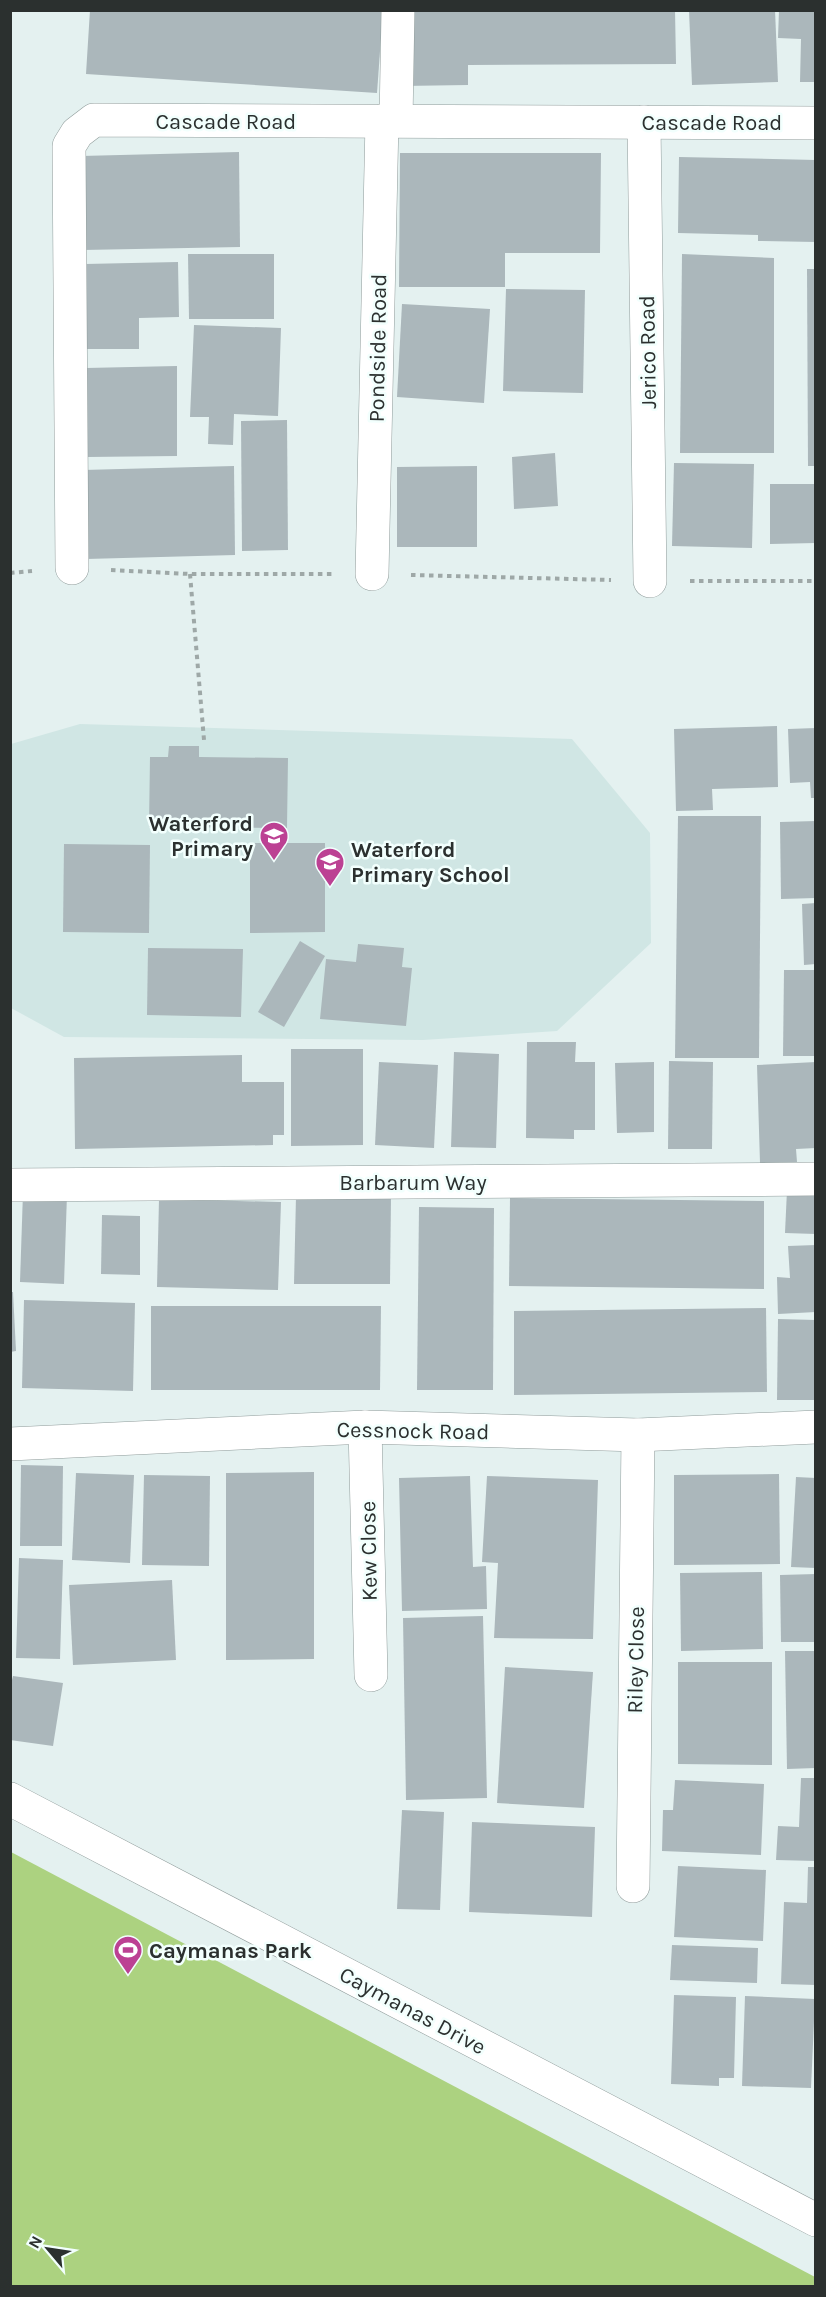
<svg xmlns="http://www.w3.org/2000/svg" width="826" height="2297" font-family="Karla,sans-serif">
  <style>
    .built { fill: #d0e6e4 }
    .green { fill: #acd280 }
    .building { fill: #abb7bb }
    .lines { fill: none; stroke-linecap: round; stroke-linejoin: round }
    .street-casing { stroke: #909c9b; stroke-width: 34 }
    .path { stroke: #9ea8a7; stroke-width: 4; stroke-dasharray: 4.5 4.5; stroke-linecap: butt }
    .street { stroke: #fff; stroke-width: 33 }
    .labels { text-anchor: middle; stroke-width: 5; stroke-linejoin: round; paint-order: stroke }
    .street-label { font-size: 22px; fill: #2b302f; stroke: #f2fffd }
    .poi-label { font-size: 22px; font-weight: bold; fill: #2b302f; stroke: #f2fffd; text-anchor: start }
  </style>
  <rect width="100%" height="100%" fill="#e4f1f0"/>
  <polygon class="built" points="80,724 572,739 650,833 651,943 557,1031 423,1040 64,1037 11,1008 11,744"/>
  <polygon class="green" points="11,1852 815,2277 815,2286 11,2286"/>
  <g class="building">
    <polygon points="90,10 383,10 377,93 86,74"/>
    <polygon points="402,10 675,10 676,64 468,65 468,85 402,86"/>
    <polygon points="689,10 775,10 778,82 692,85"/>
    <polygon points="779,10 816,10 816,82 800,82 801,39 778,38"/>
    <polygon points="239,152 240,247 83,250 81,156"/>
    <polygon points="400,153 601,153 600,253 505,253 505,287 399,287"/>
    <polygon points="679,157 816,160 816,242 758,241 758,235 678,233"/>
    <polygon points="188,254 274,254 274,319 189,319"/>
    <polygon points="682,254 774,258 774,453 680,453"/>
    <polygon points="178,262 179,317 139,318 139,349 86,349 85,264"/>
    <polygon points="807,269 816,269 816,466 808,466"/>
    <polygon points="506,289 585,290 583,393 503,391"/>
    <polygon points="402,304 490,309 484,403 397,397"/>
    <polygon points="194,325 281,328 278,416 234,414 233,445 208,444 209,417 190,417"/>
    <polygon points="177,366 177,456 87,457 86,368"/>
    <polygon points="287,420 288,550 242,551 241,421"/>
    <polygon points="555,453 558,506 514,509 512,457"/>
    <polygon points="674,463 754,464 752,548 672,546"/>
    <polygon points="234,466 235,555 86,559 83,470"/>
    <polygon points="477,466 477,547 397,547 397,467"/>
    <polygon points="770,484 816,484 816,543 770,544"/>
    <polygon points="777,726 778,787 712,789 713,810 676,811 674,729"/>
    <polygon points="816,728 816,798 811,798 810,782 790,783 788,729"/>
    <polygon points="169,746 199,746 199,757 288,758 287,828 149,827 150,757 168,757"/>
    <polygon points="678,816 761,816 759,1058 675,1058"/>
    <polygon points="816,821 816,898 781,899 780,822"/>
    <polygon points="250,843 325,843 325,932 250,933"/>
    <polygon points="64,844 150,845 149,933 63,932"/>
    <polygon points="816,903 816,964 804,965 802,904"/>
    <polygon points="300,941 325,956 284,1027 258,1012"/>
    <polygon points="358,944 404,948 402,967 412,968 406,1026 320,1019 326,959 356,962"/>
    <polygon points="148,948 243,949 241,1017 147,1015"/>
    <polygon points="784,970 816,970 816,1056 783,1056"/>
    <polygon points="527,1042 576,1042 575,1062 595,1062 595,1130 574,1130 574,1139 526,1138"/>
    <polygon points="291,1049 363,1049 363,1145 291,1146"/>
    <polygon points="454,1052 499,1054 496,1148 451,1147"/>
    <polygon points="242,1055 242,1082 284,1082 284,1135 273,1135 273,1145 75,1149 74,1058"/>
    <polygon points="669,1061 713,1062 712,1149 668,1149"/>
    <polygon points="379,1062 438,1065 434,1148 375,1145"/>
    <polygon points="654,1062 654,1132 617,1133 615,1063"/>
    <polygon points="816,1062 816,1148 796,1149 797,1162 760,1163 757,1065"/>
    <polygon points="787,1190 816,1191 816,1234 785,1233"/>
    <polygon points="23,1192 67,1194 64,1284 20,1282"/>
    <polygon points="296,1196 391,1197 390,1284 294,1284"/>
    <polygon points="510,1198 764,1201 764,1289 509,1286"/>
    <polygon points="159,1199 281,1202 278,1290 157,1287"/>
    <polygon points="419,1207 494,1208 493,1390 417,1390"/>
    <polygon points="102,1215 140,1216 140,1275 101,1274"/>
    <polygon points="816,1245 816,1312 778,1314 777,1277 790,1278 788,1246"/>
    <polygon points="10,1292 13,1292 16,1351 10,1352"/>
    <polygon points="24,1300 135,1303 133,1391 22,1388"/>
    <polygon points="151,1306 381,1306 380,1390 151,1390"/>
    <polygon points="766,1308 767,1392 514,1395 514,1311"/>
    <polygon points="778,1319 816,1320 816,1400 777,1400"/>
    <polygon points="21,1465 63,1466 62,1546 20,1546"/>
    <polygon points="314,1472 314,1659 226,1660 226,1473"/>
    <polygon points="76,1473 134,1475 130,1563 72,1560"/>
    <polygon points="779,1474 780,1564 674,1565 674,1475"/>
    <polygon points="144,1475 210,1476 209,1566 142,1565"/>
    <polygon points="470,1476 473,1567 486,1566 487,1609 402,1611 399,1478"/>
    <polygon points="487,1476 598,1480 593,1639 494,1638 498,1563 482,1562"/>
    <polygon points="796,1477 816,1478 816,1568 791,1567"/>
    <polygon points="19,1558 63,1560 60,1659 16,1658"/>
    <polygon points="762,1572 763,1649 681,1651 680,1573"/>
    <polygon points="816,1574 816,1642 781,1642 780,1575"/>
    <polygon points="172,1580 176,1660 73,1665 69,1585"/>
    <polygon points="483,1616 487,1798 406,1800 403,1618"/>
    <polygon points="785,1651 816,1651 816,1768 787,1769"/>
    <polygon points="678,1662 772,1662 772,1765 678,1764"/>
    <polygon points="505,1667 593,1672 584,1808 497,1803"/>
    <polygon points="13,1676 63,1683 53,1746 10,1740 10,1688"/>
    <polygon points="801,1778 816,1778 816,1861 776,1860 778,1826 799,1827"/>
    <polygon points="675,1780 764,1784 761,1855 662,1851 663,1810 673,1810"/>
    <polygon points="402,1810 444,1812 440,1910 397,1909"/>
    <polygon points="472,1822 595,1827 592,1917 469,1912"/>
    <polygon points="678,1866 766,1870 763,1941 674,1937"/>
    <polygon points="808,1867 816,1867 816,1985 781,1984 784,1902 807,1903"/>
    <polygon points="672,1945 758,1948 757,1983 670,1980"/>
    <polygon points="674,1995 736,1997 734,2078 719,2078 719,2086 671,2084"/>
    <polygon points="745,1996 815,1999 811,2088 742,2086"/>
  </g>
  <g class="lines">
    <g class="street-casing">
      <g id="street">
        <polyline points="396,121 398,10"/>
        <polyline points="644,122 650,581"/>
        <polyline points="72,568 69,146 77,133 94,120 816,123"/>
        <polyline points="372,574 382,121"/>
        <polyline points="10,1185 816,1179"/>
        <polyline points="365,1427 371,1675"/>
        <polyline points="10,1444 365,1427 638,1435 816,1427"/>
        <polyline points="10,1799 816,2220"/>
        <polyline points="633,1886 638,1435"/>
      </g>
    </g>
    <g class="path">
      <polyline points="111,570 190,574 332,574"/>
      <polyline points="10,573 32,571"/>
      <polyline points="190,574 204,740"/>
      <polyline points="411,575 611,580"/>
      <polyline points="690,581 816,581"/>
    </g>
    <use href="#street" class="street"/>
  </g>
  <defs>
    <g id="school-pin" transform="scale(1.5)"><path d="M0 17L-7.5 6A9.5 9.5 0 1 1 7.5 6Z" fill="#bc4193" stroke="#f2fffd"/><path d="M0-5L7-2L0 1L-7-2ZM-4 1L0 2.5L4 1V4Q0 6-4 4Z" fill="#fff"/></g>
    <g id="stadium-pin" transform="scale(1.5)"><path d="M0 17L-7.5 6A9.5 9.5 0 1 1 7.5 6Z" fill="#bc4193" stroke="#f2fffd"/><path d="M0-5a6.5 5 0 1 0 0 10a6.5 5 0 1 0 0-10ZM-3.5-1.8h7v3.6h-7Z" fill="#fff"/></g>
  </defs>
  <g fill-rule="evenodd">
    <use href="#school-pin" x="274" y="836"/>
    <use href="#school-pin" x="330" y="862"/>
    <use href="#stadium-pin" x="128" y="1950"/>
  </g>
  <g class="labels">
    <g class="street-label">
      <text x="226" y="129">Cascade Road</text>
      <text x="712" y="130">Cascade Road</text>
      <text transform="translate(377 348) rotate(-89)" y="8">Pondside Road</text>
      <text transform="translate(647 352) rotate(-91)" y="8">Jerico Road</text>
      <text x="413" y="1190">Barbarum Way</text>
      <text transform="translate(413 1430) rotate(1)" y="8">Cessnock Road</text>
      <text transform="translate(368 1551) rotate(-91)" y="8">Kew Close</text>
      <text transform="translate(635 1660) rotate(-89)" y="8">Riley Close</text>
      <text transform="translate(413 2010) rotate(28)" y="8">Caymanas Drive</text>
    </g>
    <g class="poi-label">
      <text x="253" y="831" text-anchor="end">Waterford<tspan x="253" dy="25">Primary</tspan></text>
      <text x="351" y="857">Waterford<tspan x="351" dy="25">Primary School</tspan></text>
      <text x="149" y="1958">Caymanas Park</text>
    </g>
  </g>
  <rect width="826" height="2297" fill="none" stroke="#2b302f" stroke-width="24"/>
  <g transform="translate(48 2249) rotate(299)" stroke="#f2fffd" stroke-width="4.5" paint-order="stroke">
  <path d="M0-4.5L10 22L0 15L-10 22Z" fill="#2b302f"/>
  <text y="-9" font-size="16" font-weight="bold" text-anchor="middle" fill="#2b302f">N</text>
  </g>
</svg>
